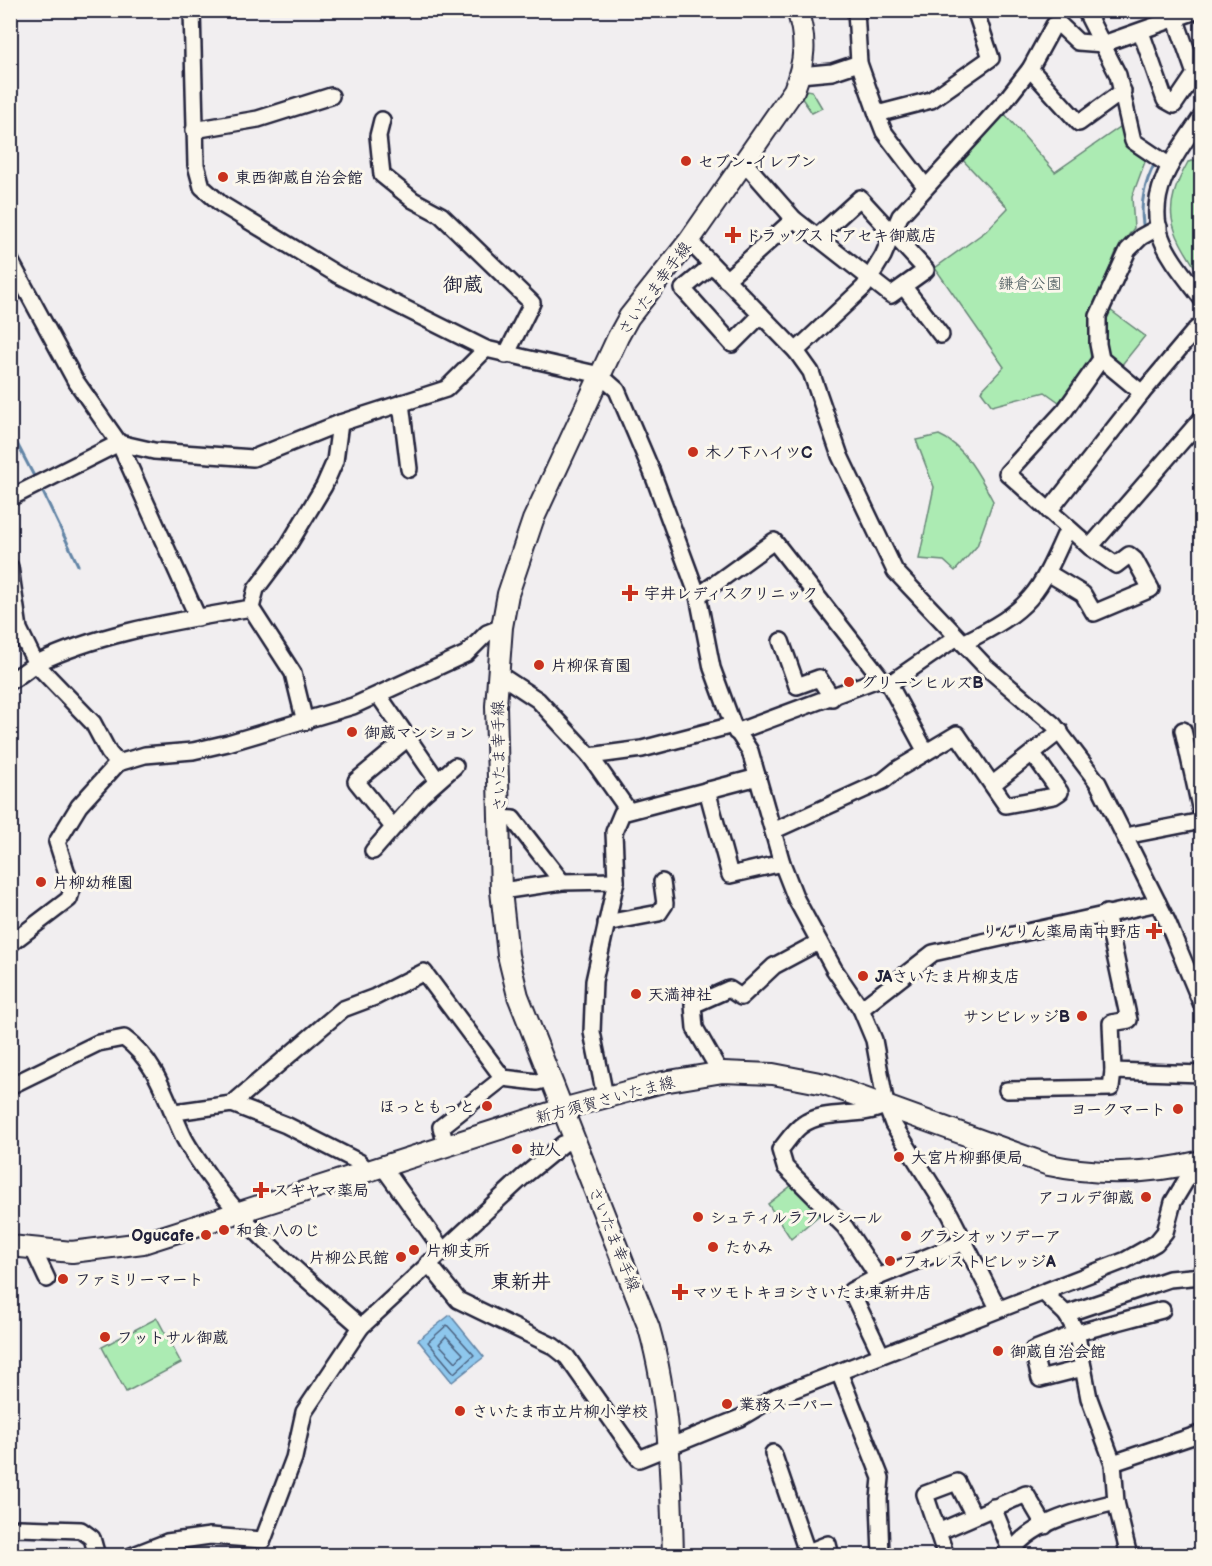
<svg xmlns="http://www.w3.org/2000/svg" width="1212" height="1566" font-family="'Balsamiq Sans','Klee One',sans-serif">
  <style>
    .green { fill: #acebb3; stroke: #678677; stroke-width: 1.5 }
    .water { fill: #8ec7ed; stroke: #6385a6; stroke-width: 1.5 }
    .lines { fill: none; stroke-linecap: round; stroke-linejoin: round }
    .shore { stroke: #4d6482; stroke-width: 1.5 }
    .stream { stroke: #6385a6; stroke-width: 3 }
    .minor-casing { stroke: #22223b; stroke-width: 20 }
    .major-casing { stroke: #22223b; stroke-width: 24 }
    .minor { stroke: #fbf7ec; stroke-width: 15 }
    .major { stroke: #fbf7ec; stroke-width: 20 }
    .poi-dot { fill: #c8321e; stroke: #fbf7ec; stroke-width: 2 }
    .labels { text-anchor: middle; stroke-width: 6; stroke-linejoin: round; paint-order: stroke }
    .poi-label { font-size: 16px; font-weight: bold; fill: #22223b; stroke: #fbf7ec; text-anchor: start }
    .park-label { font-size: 16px; fill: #445459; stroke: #fbf7ec }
    .street-label { font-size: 16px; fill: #22223b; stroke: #fbf7ec }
    .quarter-label { font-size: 20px; font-weight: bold; fill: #22223b; stroke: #fbf7ec }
  </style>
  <rect width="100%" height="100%" fill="#f1eef0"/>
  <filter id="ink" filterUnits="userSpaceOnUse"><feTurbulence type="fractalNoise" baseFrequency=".0167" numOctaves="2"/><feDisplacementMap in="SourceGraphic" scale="12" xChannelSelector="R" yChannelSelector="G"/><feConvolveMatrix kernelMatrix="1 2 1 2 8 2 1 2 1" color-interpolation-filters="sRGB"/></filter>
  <g filter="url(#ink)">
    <g class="green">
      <polygon points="807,90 812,91 822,108 812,113 801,97"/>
      <polygon points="1003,112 1055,172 1123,125 1131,146 1146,159 1132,197 1134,228 1116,252 1089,321 1091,363 1059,402 1045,392 992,406 981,391 1004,367 935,268 986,231 1008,208 959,156"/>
      <path d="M1201 159 1202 268 1198 272C1169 227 1161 211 1188 162Z"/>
      <polygon points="1110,310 1145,336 1120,367 1105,357 1104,323"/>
      <path d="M939 435C964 445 981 478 993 501L977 546 955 571 944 561 919 559 934 487 916 440Z"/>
      <polygon points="796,1182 824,1211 791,1239 768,1204"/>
      <polygon points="157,1318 181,1363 126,1392 102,1347"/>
    </g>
    <polygon class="water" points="450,1315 484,1357 452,1382 418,1340"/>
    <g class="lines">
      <g class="shore">
        <polygon points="447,1325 474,1355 454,1373 428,1342"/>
        <polygon points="446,1336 463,1354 456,1362 439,1344"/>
      </g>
      <g class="stream">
        <path d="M1143 224C1140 203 1145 182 1155 163"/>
        <polyline points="10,430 36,480"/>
        <polyline points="41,488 78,565"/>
      </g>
      <g class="minor-casing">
        <g id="minor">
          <polyline points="192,10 196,165 202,187 221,204 338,275 486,349 600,375 617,390 652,472 698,596 712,668 733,725 750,751 782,863 796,899 834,969 861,1009 874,1040 886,1105 893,1124 950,1214 998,1308"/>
          <polyline points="856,10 859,63 877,114 931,100 991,58 975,10"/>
          <polyline points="1085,10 1118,75 1133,141 1170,166"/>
          <polyline points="1141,32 1165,100 1174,105 1195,74 1176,20"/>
          <polyline points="1030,69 1079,123 1123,91"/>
          <polyline points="800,75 832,72 859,63"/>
          <polyline points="877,114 884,132 925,186"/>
          <path d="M1202 116C1178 152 1145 191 1161 237 1169 259 1188 280 1202 299"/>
          <polyline points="382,120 378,136 382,175 413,200 441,215 532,303 506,355"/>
          <polyline points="194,130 258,119 331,96"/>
          <polyline points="744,162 794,219 891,295 926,270 860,198 817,237"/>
          <polyline points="689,241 796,351 811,372 840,456 895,571 985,666 1054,725 1098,783 1167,921 1202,1005"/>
          <polyline points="10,260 75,380 119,443 198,618"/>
          <polyline points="712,265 683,289 732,344 761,315"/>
          <polyline points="726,280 794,219"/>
          <polyline points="904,287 941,335"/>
          <polyline points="796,351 864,287 883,256 900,216 1005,101 1030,69 1054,25 1059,24 1078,42 1103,44 1199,10"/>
          <polyline points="1101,359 1065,410 1007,473 1090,547 1202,418"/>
          <polyline points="1142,393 1101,359 1098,344 1098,316 1128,250 1141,237 1159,227"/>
          <polyline points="401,403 409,469"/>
          <polyline points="10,498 119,443 154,451 253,458 340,423 446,389 486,349"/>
          <polyline points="1049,511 1142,393 1196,329"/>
          <polyline points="10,567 19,629 36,664 93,723 109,753 118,763"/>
          <polyline points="1048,573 1083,594 1094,613 1151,589 1135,560 1129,555 1116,565 1090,547"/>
          <polyline points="698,596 774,541 881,678 889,684 926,752"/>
          <polyline points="251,608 256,589 286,549 324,486 335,461 340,423"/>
          <polyline points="251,608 293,673 305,722"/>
          <polyline points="781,641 797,686 819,678 832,698"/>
          <path d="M963 643C1031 609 1038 596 1068 528"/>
          <polyline points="497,673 538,700 590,756 628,810"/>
          <path d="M10 681C20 676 28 668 37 663 104 631 179 621 251 608"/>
          <polyline points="889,684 957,637"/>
          <polyline points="379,696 437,780"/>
          <polyline points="1183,730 1202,816"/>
          <polyline points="736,732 881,678"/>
          <polyline points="590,756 642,749 733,725"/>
          <polyline points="993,784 1060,731"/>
          <polyline points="707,790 730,875 782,863"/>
          <polyline points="499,818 513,819 562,882"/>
          <polyline points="393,827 356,781 408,738"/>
          <polyline points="773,831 883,781 898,769 957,734 1006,805 1054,796 1060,792 1033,754"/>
          <polyline points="1125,836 1202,821"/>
          <polyline points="373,851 421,796 455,766"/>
          <polyline points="501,891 562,882 616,881"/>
          <polyline points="1106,913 1129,1020 1111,1023 1113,1071 1202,1074"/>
          <polyline points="606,923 659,913 665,904 662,882"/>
          <polyline points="10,944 69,899 72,889 57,842 79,806 118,763 145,755 193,751 228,743 353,706 466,654 487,633 502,627"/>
          <polyline points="861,1009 933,953 1158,903"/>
          <polyline points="720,1072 695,1028 693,1005 729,989 741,997 774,966 819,942"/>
          <path d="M10 1086 98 1043 124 1038C158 1062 167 1103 184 1138 192 1153 204 1169 214 1183 253 1235 312 1284 361 1327"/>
          <polyline points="1007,1090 1111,1088 1113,1071"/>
          <polyline points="605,1096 592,1032 594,981 616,881 614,832 622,813 758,777"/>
          <polyline points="232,1104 343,1009 375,997 424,972 503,1078 537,1082 549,1079"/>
          <polyline points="175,1112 232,1104 286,1125 359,1162 369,1172"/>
          <polyline points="446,1145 441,1127 503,1078"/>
          <polyline points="383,1167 442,1249"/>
          <polyline points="33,1249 47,1279"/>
          <polyline points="428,1263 458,1300 553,1346 567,1357 639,1459 740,1418 777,1396 1126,1260 1156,1243 1165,1232 1173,1202 1197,1162"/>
          <polyline points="878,1277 964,1242"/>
          <polyline points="1044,1293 1066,1314 1076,1331 1089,1398 1113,1463 1116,1502 1129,1556"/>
          <polyline points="1066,1314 1169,1279 1202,1276"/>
          <path d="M881 1354 851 1291 878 1277 845 1227 785 1167 780 1150C787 1142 794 1130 802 1125 826 1108 861 1119 886 1105"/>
          <polyline points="1083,1368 1040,1379 1033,1350 1076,1333 1162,1310"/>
          <polyline points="839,1372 881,1478 879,1499 881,1556"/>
          <polyline points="773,1453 807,1552"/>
          <polyline points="1113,1463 1202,1433"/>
          <polyline points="993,1507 1011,1552 1004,1555"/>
          <polyline points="10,1530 19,1528 81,1530 92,1538 97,1556"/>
          <polyline points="938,1532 1026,1494 1045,1526"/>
          <polyline points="131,1556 167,1542 210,1536 263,1540 294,1458 304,1412 361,1327 524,1176 563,1144 574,1140"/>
          <polyline points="798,1556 828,1544 831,1556"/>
          <polyline points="946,1556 925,1494 957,1482 974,1516"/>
          <path d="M1009 1556C1027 1522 1083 1510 1116 1502"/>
        </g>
      </g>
      <g class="major-casing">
        <g id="major">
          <path d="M10 1246 72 1252 143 1243 562 1109 663 1082 723 1072 773 1074 825 1084 1049 1165C1100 1176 1151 1174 1202 1161"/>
          <path d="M673 1556C671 1478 670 1403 649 1328L518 996 508 955 501 891 496 706 502 627 508 594 533 520 618 337 629 317 689 241 794 90C805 61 807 40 797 10"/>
        </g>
      </g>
      <use href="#minor" class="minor"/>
      <use href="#major" class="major"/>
    </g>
  </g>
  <g class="poi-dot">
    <circle cx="686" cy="161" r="6"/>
    <circle cx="223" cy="177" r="6"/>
    <path d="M730 226h6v6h6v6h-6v6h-6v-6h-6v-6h6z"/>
    <circle cx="693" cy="452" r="6"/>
    <path d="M627 584h6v6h6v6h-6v6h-6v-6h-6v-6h6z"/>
    <circle cx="539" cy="665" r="6"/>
    <circle cx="849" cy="682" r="6"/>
    <circle cx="352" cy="732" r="6"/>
    <circle cx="41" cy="882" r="6"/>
    <path d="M1151 922h6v6h6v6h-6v6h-6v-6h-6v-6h6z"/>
    <circle cx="863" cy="976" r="6"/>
    <circle cx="636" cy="994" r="6"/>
    <circle cx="1082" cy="1016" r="6"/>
    <circle cx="487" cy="1106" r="6"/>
    <circle cx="1178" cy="1109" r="6"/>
    <circle cx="517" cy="1149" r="6"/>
    <circle cx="899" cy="1157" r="6"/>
    <path d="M258 1181h6v6h6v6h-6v6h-6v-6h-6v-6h6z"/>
    <circle cx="1146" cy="1197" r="6"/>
    <circle cx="698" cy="1217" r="6"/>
    <circle cx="224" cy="1230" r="6"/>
    <circle cx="206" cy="1235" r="6"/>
    <circle cx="906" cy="1236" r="6"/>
    <circle cx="713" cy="1247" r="6"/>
    <circle cx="414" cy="1250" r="6"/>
    <circle cx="401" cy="1257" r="6"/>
    <circle cx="890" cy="1261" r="6"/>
    <circle cx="63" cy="1279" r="6"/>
    <path d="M677 1283h6v6h6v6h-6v6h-6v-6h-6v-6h6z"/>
    <circle cx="105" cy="1337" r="6"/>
    <circle cx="998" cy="1351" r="6"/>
    <circle cx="727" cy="1404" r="6"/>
    <circle cx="460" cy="1411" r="6"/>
  </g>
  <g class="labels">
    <g class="poi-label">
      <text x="698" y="167">セブン-イレブン</text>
      <text x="235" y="183">東西御蔵自治会館</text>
      <text x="745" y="241">ドラッグストアセキ御蔵店</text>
      <text x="705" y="458">木ノ下ハイツC</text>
      <text x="644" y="599">宇井レディスクリニック</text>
      <text x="551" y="671">片柳保育園</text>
      <text x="861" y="688">グリーンヒルズB</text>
      <text x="364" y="738">御蔵マンション</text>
      <text x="53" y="888">片柳幼稚園</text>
      <text x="1142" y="937" text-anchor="end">りんりん薬局南中野店</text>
      <text x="875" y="982">JAさいたま片柳支店</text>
      <text x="648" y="1000">天満神社</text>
      <text x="1070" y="1022" text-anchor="end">サンビレッジB</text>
      <text x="475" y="1112" text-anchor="end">ほっともっと</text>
      <text x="1166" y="1115" text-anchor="end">ヨークマート</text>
      <text x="529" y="1155">拉人</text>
      <text x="911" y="1163">大宮片柳郵便局</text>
      <text x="273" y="1196">スギヤマ薬局</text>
      <text x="1134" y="1203" text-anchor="end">アコルデ御蔵</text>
      <text x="710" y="1223">シュティルラフレシール</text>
      <text x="236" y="1236">和食 八のじ</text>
      <text x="194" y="1241" text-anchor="end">Ogucafe</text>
      <text x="918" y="1242">グラシオッソデーア</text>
      <text x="725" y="1253">たかみ</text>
      <text x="426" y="1256">片柳支所</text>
      <text x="389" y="1263" text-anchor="end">片柳公民館</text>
      <text x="902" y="1267">フォレストビレッジA</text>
      <text x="75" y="1285">ファミリーマート</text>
      <text x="692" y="1298">マツモトキヨシさいたま東新井店</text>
      <text x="117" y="1343">フットサル御蔵</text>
      <text x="1010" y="1357">御蔵自治会館</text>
      <text x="739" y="1410">業務スーパー</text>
      <text x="472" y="1417">さいたま市立片柳小学校</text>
    </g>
    <g class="park-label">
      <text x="1030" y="289">鎌倉公園</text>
    </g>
    <g class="street-label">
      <text transform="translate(654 288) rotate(-54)" y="6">さいたま幸手線</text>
      <text transform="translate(498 756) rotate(-91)" y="6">さいたま幸手線</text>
      <text transform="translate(605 1099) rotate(-15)" y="6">新方須賀さいたま線</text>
      <text transform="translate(615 1239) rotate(68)" y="6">さいたま幸手線</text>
    </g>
    <g class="quarter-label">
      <text x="463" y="291">御蔵</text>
      <text x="521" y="1288">東新井</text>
    </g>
  </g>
  <rect width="1212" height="1566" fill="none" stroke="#fbf7ec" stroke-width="36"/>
  <rect x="18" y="18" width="1176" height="1530" fill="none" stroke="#22223b" stroke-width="2" filter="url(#ink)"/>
</svg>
